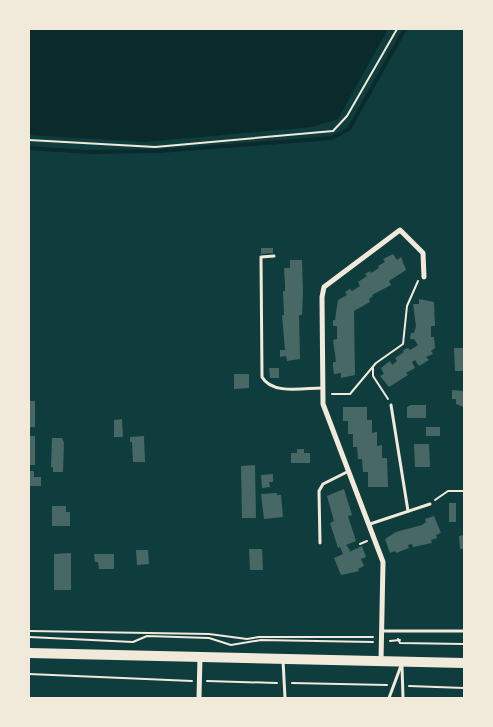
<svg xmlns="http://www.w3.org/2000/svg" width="493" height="727" font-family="'Alegreya Sans',sans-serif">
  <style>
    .water { fill: #0a2a2b }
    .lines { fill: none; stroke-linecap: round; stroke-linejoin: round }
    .stream { stroke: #0a2a2b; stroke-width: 4 }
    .building { fill: #486865 }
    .path { stroke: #f1e9da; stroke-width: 2 }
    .service { stroke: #f1e9da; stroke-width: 3 }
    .minor { stroke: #f1e9da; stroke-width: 5 }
    .primary { stroke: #f1e9da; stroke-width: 10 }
  </style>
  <rect width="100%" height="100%" fill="#0f3d3e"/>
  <polygon class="water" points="29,29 388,29 338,119 312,127 145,142 29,135"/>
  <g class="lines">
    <polyline class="stream" points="29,148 89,152 160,151 332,138 349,129 405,29"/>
  </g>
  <g class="building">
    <polygon points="261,248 273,248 273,253 261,254"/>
    <polygon points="393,254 397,260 401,257 406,270 389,281 391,285 372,295 373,296 369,299 370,302 354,311 355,375 341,378 341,373 334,374 333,367 333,362 336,362 333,340 337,339 337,326 333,326 333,320 335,320 338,300 347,295 345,292 350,289 352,291 360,286 358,282 367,276 365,274 370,271 371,273 379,268 378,266 385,262 383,259"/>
    <polygon points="290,260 302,260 303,292 302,315 299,315 300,359 287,361 286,356 280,357 280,350 285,350 282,315 284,315 283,291 285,291 285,284 284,268 290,268"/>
    <polygon points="419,299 434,302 435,326 431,326 431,337 434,337 435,348 431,351 433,354 426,357 429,360 419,366 415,360 412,362 415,368 406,373 408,375 389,387 380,376 384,374 381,368 390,361 392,365 397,361 395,358 404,352 403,350 408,348 410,350 418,345 414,339 410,339 411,333 414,333 416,326 413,304 419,304"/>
    <polygon points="454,348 464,348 464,371 455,371"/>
    <polygon points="269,368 279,368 279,378 270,378"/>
    <polygon points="234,374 249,374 249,388 234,389"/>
    <polygon points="452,390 464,391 464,407 456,404 456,399 452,399"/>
    <rect x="29" y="401" width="6" height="26"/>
    <polygon points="411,405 426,405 426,418 407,418 407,407"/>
    <polygon points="343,407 367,407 367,420 372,420 372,433 377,432 377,446 382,445 382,458 387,458 388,487 368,487 368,472 363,472 362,459 358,459 357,447 353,447 353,434 348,434 348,421 343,421"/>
    <polygon points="122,419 123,437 114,437 114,420"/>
    <rect x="426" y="427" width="14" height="9"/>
    <rect x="29" y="436" width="6" height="29"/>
    <polygon points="144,436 145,462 133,462 132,442 130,442 130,437"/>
    <polygon points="52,438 62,438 64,443 63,472 53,472 53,467 51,467"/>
    <polygon points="414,444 429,444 430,467 415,467"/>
    <polygon points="297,449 304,449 304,453 310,453 310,463 291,463 291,453 297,453"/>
    <polygon points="255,465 256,518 242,518 241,466"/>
    <polygon points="29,471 34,471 34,477 41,477 41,486 29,486"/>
    <polygon points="273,474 273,482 269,482 270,487 262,488 261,475"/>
    <polygon points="344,489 352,515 348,516 356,541 346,545 350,550 349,552 362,546 366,557 361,559 364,566 358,569 359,571 341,575 334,558 343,554 340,547 338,548 330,523 334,521 327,496"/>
    <polygon points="277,493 277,495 281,495 283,517 264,519 261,494"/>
    <rect x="449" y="503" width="7" height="19"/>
    <polygon points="52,506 66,506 66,512 70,512 70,526 52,526"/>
    <polygon points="434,516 441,533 436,535 437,538 431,540 432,543 413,547 412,544 408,545 409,548 396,553 395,551 390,553 385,539 396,532 422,525 426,522 425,519"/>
    <polygon points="464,535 464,549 460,549 459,536"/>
    <polygon points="249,549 262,549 263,570 250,570"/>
    <polygon points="136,550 148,550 149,564 137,565"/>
    <polygon points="71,553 71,590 54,590 54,554"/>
    <polygon points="94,554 114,554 114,569 99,569 98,562 95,562"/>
  </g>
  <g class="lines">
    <g class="path">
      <polyline points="29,140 155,147 333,131 347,116 397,29"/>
      <polyline points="373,368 373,376 388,399"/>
      <polyline points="332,394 350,394 376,363 403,344 407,306 418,281"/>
      <polyline points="435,500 448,491 464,491"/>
      <polyline points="360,544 367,541"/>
      <polyline points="29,631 209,634 247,639 259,637 373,637"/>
      <polyline points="29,637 133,642 147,636 209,638 231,645 261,640 373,642"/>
      <polyline points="398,639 400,643 464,644"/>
      <polyline points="390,641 400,640"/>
      <polyline points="29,674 192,681"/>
      <polyline points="207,681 277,683"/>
      <polyline points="292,683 387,685"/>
      <polyline points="409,686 464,688"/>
    </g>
    <g class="service">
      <path d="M274 256 261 257 262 377C272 395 304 388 322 388"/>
      <polyline points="391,405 408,511"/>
      <polyline points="370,524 430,504"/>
      <polyline points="320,543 319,491 323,484 349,471"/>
      <polyline points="382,631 464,631"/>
      <polyline points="283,660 285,698"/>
      <polyline points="402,666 403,698"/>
      <polyline points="389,698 402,663"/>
    </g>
    <g class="minor">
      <polyline points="381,661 383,562 323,404 322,297 324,287 400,230 423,253 424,277"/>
      <polyline points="199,698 200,657"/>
    </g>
    <polyline class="primary" points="29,653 464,663"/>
  </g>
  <rect width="493" height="727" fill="none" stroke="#f1e9da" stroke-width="60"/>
</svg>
